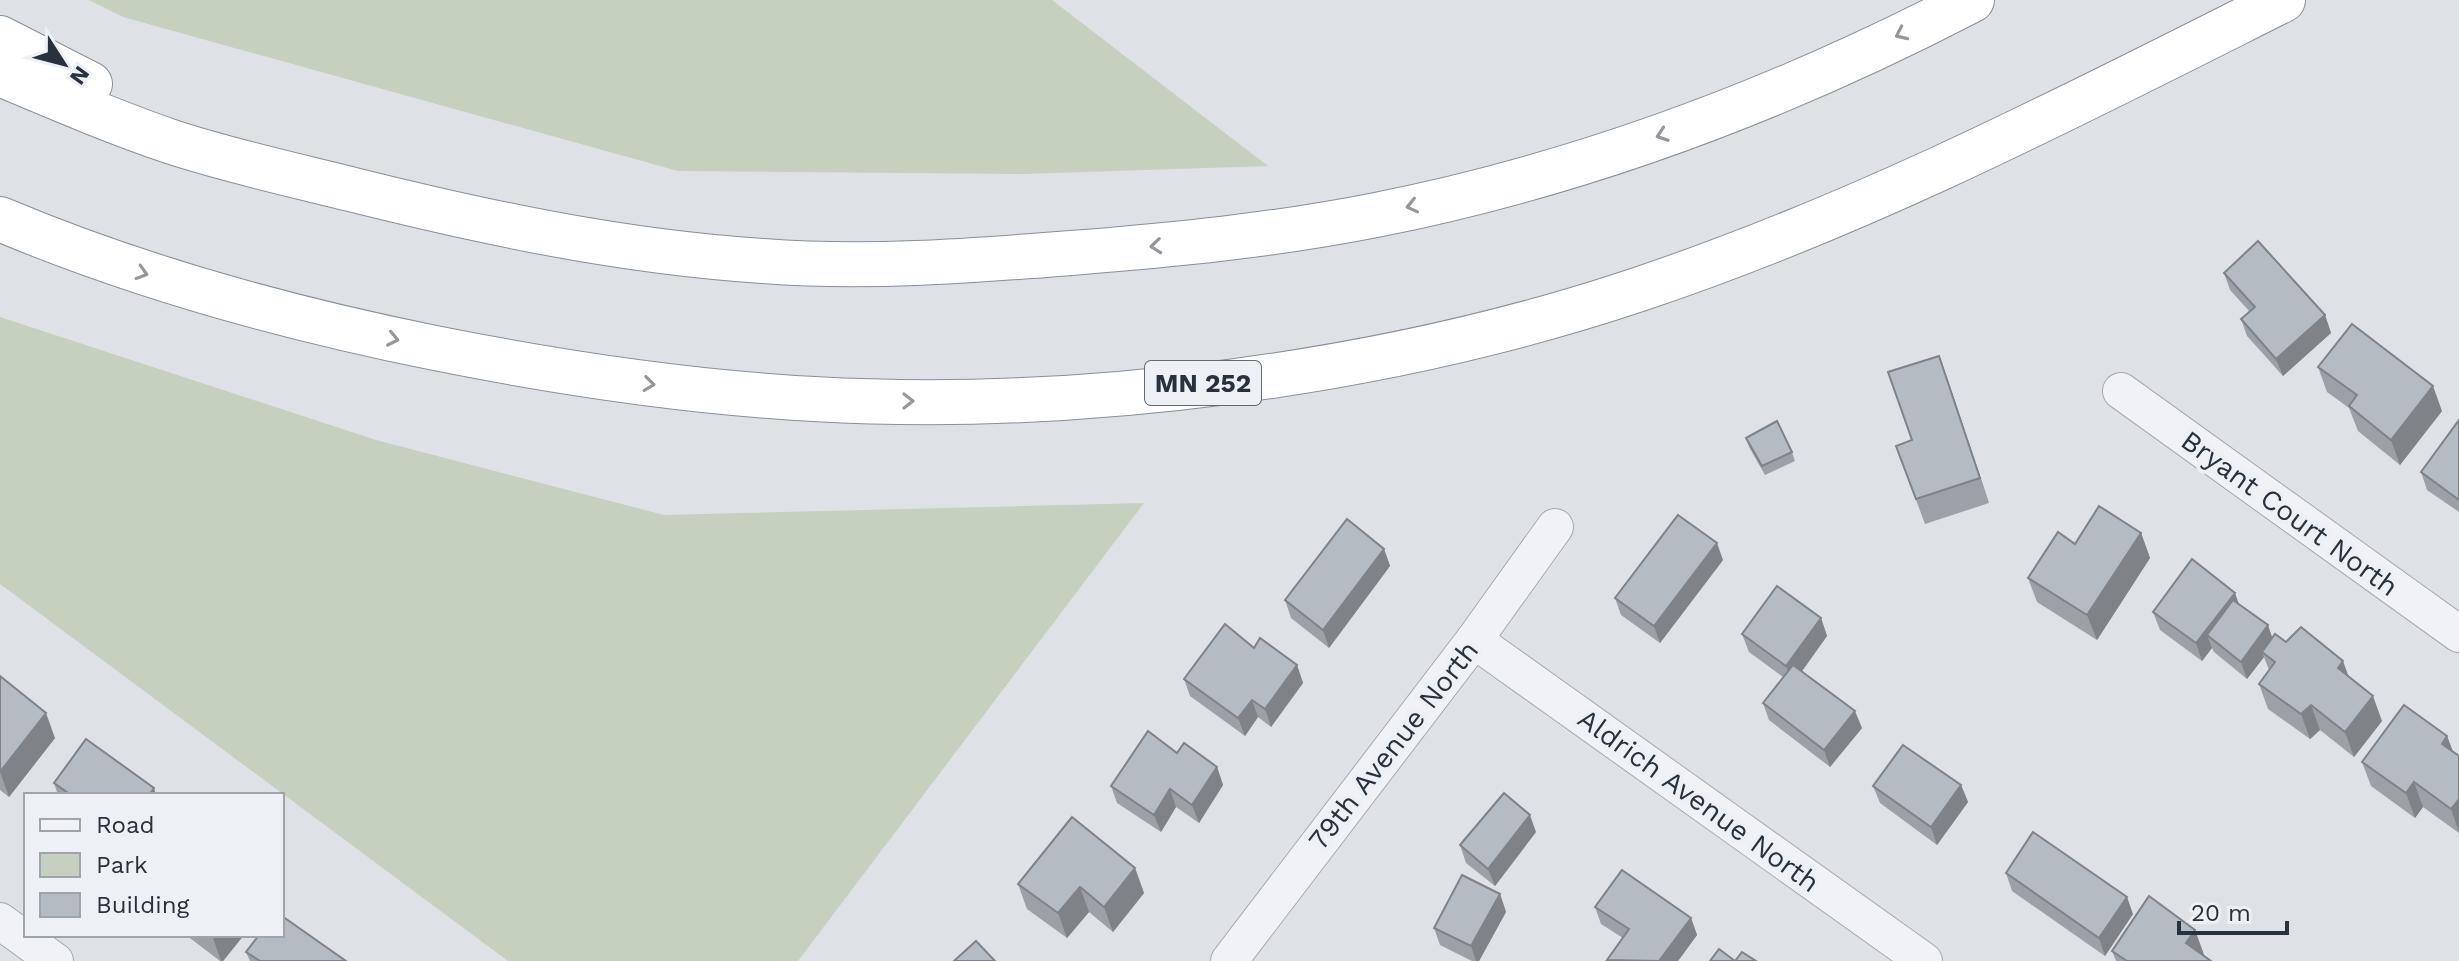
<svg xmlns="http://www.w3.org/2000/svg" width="2459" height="961" font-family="'Work Sans',sans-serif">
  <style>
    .green { fill: #c5d0bf }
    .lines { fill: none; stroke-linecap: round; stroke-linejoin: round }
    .minor-casing { stroke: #a4a9b0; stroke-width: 38 }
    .highway-casing { stroke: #86909c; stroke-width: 46 }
    .minor { stroke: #f0f2f5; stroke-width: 36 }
    .highway { stroke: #fff; stroke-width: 44 }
    .wall { fill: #9ca1a8 }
    .shaded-wall { fill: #7f8388 }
    .building { fill: #b5bbc3; stroke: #7f8388; stroke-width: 2 }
    .oneway { stroke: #94989e }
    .labels { text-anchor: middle; stroke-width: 8; stroke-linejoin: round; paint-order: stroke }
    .shield { fill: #edf0f4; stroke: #636a73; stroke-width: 2 }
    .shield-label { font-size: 26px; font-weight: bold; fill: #28313c }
    .street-label { font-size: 28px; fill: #28313c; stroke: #edf0f4 }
  </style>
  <rect width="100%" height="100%" fill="#dee2e6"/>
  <g class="green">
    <polygon points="89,0 1052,0 1268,166 1024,174 678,171 123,17"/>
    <polygon points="0,317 376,440 664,515 1144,503 798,961 508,961 0,584"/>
  </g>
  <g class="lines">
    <g class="minor-casing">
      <g id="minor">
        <polyline points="2121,391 2459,634"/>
        <polyline points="1474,640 1924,961"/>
        <polyline points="0,921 55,961"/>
        <polyline points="1229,961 1474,640 1555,527"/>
      </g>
    </g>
    <g class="highway-casing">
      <g id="highway">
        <polyline points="0,38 90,84"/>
        <path d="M0 74C57 98 113 122 172 142 230 161 290 174 350 189 486 223 623 252 763 261 867 269 968 261 1071 253 1173 245 1275 235 1376 215 1583 174 1784 98 1972 0"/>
        <path d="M0 219C140 278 286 318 435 348 560 373 686 392 814 399 1080 414 1387 374 1640 289 1864 214 2072 106 2283 0"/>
      </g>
    </g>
    <use href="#minor" class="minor"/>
    <use href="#highway" class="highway"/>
  </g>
  <g class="wall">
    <polygon points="2224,273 2325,315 2331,333 2283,376 2247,336 2241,319 2250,312 2230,290"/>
    <polygon points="2318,367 2442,411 2400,465 2358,431 2349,408 2327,392"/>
    <polygon points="1948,381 1989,503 1925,524 1896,446 1912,440"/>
    <polygon points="2459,420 2459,512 2427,490 2421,472"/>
    <polygon points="1746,438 1792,452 1795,461 1765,475 1749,447"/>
    <polygon points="2141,533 2150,558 2097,640 2037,602 2028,578 2075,544"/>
    <polygon points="1384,549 1390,566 1329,648 1291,618 1285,600"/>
    <polygon points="1723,560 1660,643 1621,615 1615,598"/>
    <polygon points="2239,604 2268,625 2272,638 2286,642 2349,677 2382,721 2354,757 2320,730 2310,739 2268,709 2259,684 2269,670 2264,657 2247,679 2214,652 2212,648 2202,661 2160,630 2153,612"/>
    <polygon points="1821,618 1827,636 1801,671 1862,728 1830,767 1769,720 1763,703 1783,677 1749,652 1742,634"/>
    <polygon points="1254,648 1297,665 1303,683 1271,727 1258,717 1245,736 1190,696 1184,679"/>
    <polygon points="0,676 55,738 9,797 0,790"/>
    <polygon points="2447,736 2453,751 2459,756 2459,833 2423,807 2415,818 2371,786 2362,762"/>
    <polygon points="1177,753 1217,767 1223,785 1199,823 1176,807 1161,832 1117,803 1111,786"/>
    <polygon points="54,783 156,795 58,795"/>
    <polygon points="1961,785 1968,802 1937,845 1880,803 1873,786"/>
    <polygon points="1536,832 1495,886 1466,863 1460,845"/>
    <polygon points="1135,868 1144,893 1113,932 1089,912 1067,938 1027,909 1018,884"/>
    <polygon points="2006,873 2133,914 2105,956 2012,891"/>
    <polygon points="1500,894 1506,912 1479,961 1472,961 1440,945 1434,928"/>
    <polygon points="1595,907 1691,918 1697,935 1678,961 1607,961 1623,938 1601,924"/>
    <polygon points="2195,930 2204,955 2211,961 2116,961 2112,951"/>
    <polygon points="186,935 244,935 223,961 220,961"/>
    <polygon points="246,952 346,961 250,961"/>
  </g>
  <g class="shaded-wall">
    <polygon points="2325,315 2331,333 2283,376 2276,359"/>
    <polygon points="1939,356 1948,381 1989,503 1980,478"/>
    <polygon points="2433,386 2442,411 2400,465 2391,440"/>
    <polygon points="2141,533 2150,558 2097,640 2087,615"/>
    <polygon points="1717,543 1723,560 1660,643 1654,626"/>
    <polygon points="1384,549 1390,566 1329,648 1323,630"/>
    <polygon points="2235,593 2241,610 2207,635 2212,648 2202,661 2196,643"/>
    <polygon points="1821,618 1827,636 1793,684 1786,666"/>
    <polygon points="2268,625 2274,643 2262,652 2264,657 2247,679 2241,662"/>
    <polygon points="2343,661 2352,686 2338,668"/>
    <polygon points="1297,665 1303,683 1271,727 1265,709"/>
    <polygon points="2373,696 2382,721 2354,757 2345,732"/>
    <polygon points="1252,700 1258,717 1245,736 1238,718"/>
    <polygon points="2311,705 2320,730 2310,739 2301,714"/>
    <polygon points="1855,711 1862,728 1830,767 1824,750"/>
    <polygon points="46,713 55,738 9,797 0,772"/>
    <polygon points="2447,736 2456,761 2442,744"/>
    <polygon points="1217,767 1223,785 1199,823 1192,805"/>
    <polygon points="2414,782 2423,807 2415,818 2406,793"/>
    <polygon points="1961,785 1968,802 1937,845 1931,827"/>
    <polygon points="154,788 156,795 149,795"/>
    <polygon points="1170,789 1176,807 1161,832 1154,815"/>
    <polygon points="2459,799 2459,832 2451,809"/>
    <polygon points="1530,815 1536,832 1495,886 1488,869"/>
    <polygon points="1135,868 1144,893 1113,932 1104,907"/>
    <polygon points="1080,887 1089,912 1067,938 1058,913"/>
    <polygon points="1500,894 1506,912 1479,961 1476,961 1471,946"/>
    <polygon points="2127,897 2133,914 2105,956 2099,938"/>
    <polygon points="1691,918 1697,935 1678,961 1659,961"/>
    <polygon points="2195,930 2204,955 2200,961 2186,943"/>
    <polygon points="215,935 244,935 223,961 221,961 213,938"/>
  </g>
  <g class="building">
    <polygon points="2258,241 2325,315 2276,359 2241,319 2255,307 2224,273"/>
    <polygon points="2352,324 2433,386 2391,440 2349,406 2357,395 2318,367"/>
    <polygon points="1939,356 1980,478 1916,499 1896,446 1912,440 1888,372"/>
    <polygon points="2459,420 2459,500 2421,472"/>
    <polygon points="1777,421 1792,452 1762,466 1746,438"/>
    <polygon points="2099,506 2141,533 2087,615 2028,578 2058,532 2075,544"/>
    <polygon points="1678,515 1717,543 1654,626 1615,598"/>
    <polygon points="1347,519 1384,549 1323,630 1285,600"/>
    <polygon points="2192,559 2235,593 2196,643 2153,612"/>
    <polygon points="1777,586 1821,618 1786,666 1742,634"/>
    <polygon points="2233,600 2268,625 2241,662 2207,635"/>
    <polygon points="1225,624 1254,648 1260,638 1297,665 1265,709 1252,700 1238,718 1184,679"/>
    <polygon points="2301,627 2343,661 2338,668 2373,696 2345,732 2311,705 2301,714 2259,684 2275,662 2262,652 2275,634 2286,642"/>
    <polygon points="1793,665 1855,711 1824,750 1763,703"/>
    <polygon points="0,676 46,713 0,772"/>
    <polygon points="2404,705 2447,736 2442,744 2459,756 2459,799 2451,809 2414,782 2406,793 2362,762"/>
    <polygon points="1148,731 1177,753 1184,743 1217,767 1192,805 1170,789 1154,815 1111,786"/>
    <polygon points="86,739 154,788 149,795 71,795 54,783"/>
    <polygon points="1903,745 1961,785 1931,827 1873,786"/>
    <polygon points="1504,793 1530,815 1488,869 1460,845"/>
    <polygon points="1072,817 1135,868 1104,907 1080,887 1058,913 1018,884"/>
    <polygon points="2033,832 2127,897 2099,938 2006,873"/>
    <polygon points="1622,870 1691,918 1659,961 1607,960 1629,929 1595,907"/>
    <polygon points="1462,875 1500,894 1471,946 1434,928"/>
    <polygon points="2149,896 2195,930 2186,943 2211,961 2127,961 2112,951"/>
    <polygon points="282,916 346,961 260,961 246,952 259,935 282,935"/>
    <polygon points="976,941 995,961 954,961"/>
    <polygon points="1719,949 1735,961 1742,952 1756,961 1710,961"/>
  </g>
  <defs><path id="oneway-chevron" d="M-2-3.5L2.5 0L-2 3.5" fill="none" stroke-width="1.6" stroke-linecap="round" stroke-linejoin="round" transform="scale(2)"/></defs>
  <g class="oneway">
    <use href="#oneway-chevron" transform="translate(1901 34) rotate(155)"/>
    <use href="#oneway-chevron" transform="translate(1662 135) rotate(161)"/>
    <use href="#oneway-chevron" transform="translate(1412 206) rotate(167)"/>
    <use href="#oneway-chevron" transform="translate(1156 246) rotate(174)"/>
    <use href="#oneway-chevron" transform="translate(142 273) rotate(17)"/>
    <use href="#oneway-chevron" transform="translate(393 339) rotate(12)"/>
    <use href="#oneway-chevron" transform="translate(649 384) rotate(7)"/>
    <use href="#oneway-chevron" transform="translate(908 401)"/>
  </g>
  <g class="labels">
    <rect class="shield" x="1145" y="361" width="116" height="44" rx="6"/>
    <g class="shield-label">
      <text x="1203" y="392">MN 252</text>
    </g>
    <g class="street-label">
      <text transform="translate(2290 513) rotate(36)" y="10">Bryant Court North</text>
      <text transform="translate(1393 745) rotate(-52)" y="10">79th Avenue North</text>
      <text transform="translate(1699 800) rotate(36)" y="10">Aldrich Avenue North</text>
    </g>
  </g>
  <rect x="24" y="793" width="260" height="144" fill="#edf0f4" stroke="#9ea4aa" stroke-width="2"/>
  <rect x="40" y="819" width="40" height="12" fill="#f0f2f5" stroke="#9ea4aa" stroke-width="2"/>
  <text x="96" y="833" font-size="24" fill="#28313c">Road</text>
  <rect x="40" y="853" width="40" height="24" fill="#c5d0bf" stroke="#9ea4aa" stroke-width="2"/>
  <text x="96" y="873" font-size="24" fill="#28313c">Park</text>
  <rect x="40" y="893" width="40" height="24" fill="#b5bbc3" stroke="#9ea4aa" stroke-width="2"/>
  <text x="96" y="913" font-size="24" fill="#28313c">Building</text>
  <g transform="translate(64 64) rotate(126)" stroke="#edf0f4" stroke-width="6" paint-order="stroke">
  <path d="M0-6L14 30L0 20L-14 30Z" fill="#28313c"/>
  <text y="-12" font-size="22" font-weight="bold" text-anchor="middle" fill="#28313c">N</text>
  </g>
  <path d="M2179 921v12h108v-12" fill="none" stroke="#28313c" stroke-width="4"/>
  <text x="2191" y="921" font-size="24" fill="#28313c" stroke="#edf0f4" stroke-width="6" paint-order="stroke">20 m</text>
</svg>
